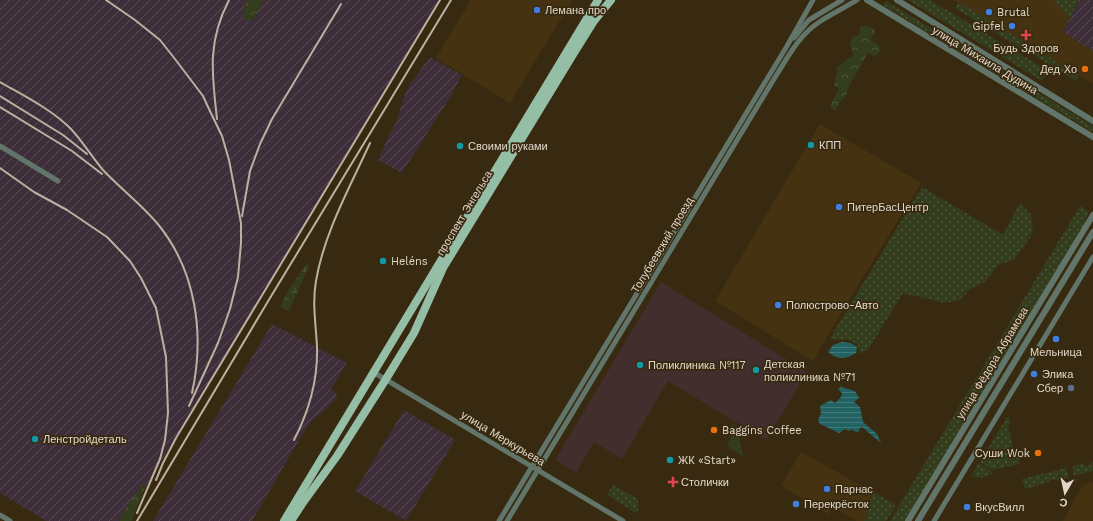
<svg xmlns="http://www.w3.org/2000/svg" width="1093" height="521" font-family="'Work Sans',sans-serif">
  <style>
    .built { fill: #453211 }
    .industrial { fill: url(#industrial-furrows) }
    .medical { fill: #422e2c }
    .grass { fill: url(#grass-dots) }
    .forest { fill: url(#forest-crowns) }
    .wetland { fill: url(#wetland-marsh) }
    .green { fill: #333d1d }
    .water { fill: url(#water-rules) }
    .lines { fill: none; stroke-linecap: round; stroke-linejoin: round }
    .minor { stroke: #62756a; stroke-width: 5 }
    .tertiary { stroke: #62756a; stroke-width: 6 }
    .primary { stroke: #95bea7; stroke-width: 8 }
    .rail { stroke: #bcb1a1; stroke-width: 2 }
    .shop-dot { fill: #3f7fe0; stroke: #382a10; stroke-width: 1.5 }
    .health-dot { fill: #e0444e; stroke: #382a10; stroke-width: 1.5 }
    .food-dot { fill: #e8710a; stroke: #382a10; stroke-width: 1.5 }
    .culture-dot { fill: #0f9aa8; stroke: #382a10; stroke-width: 1.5 }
    .service-dot { fill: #5c6f8a; stroke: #382a10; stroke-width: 1.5 }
    .labels { text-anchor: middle; stroke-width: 3.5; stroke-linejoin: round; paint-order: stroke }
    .poi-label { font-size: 11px; fill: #e1d7c9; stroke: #382a10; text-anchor: start }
    .street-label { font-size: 11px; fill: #e1d7c9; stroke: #382a10 }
  </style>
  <defs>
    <pattern id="industrial-furrows" width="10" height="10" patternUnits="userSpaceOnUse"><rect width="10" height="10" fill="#3e2e39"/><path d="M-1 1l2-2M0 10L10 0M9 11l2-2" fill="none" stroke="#5a4c54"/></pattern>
    <pattern id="grass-dots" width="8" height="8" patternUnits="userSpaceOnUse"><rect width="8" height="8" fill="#333d1d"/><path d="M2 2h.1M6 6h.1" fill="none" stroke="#50583c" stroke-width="1.8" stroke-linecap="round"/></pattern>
    <pattern id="forest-crowns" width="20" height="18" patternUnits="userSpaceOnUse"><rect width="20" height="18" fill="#333d1d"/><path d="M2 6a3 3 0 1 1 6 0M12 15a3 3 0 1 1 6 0" fill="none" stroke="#50583c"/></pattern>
    <pattern id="wetland-marsh" width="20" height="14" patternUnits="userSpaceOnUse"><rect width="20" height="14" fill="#333d1d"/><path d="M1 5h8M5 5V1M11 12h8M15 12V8" fill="none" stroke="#50583c"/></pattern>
    <pattern id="water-rules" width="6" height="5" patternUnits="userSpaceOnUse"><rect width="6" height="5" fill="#226262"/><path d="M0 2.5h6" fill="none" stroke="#427877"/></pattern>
  </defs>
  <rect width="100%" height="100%" fill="#382a10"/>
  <g class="built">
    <polygon points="471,0 572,0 510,103 436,58"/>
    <polygon points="954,0 1079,0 1063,32 1093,51 1093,84"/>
    <polygon points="820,124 921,183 843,310 813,361 715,301"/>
    <polygon points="801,452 873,492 867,515 864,521 857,521 833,507 828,514 781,486"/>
    <polygon points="1093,482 1093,521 1063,521 1083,485"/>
  </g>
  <g class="industrial">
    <polygon points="0,0 441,0 125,521 46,521 0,493"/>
    <polygon points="1079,0 1093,0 1093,51 1063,32"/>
    <polygon points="430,57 462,75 449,99 402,173 378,160 388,137 397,120 403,99 410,84"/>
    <polygon points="272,324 347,363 331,389 337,394 335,400 308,425 252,521 153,521"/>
    <polygon points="404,410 455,440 406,521 355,491"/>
  </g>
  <polygon class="medical" points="661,282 807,372 766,440 668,381 622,459 594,442 576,473 555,460"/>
  <g class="grass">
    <polygon points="908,0 930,0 1045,69 1046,74 1042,81"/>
    <polygon points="1053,0 1079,0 1070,18"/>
    <polygon points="886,1 1093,126 1093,132 883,5"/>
    <polygon points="959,2 1029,45 1025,51 955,8"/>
    <polygon points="1035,49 1079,75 1076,81 1032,54"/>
    <path d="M922 187 1003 235 1020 203 1031 215 1033 233 1014 260 999 264 985 282 970 289 960 300 945 303 903 293 869 348 861 354 859 350 858 345C845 336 842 342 830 338Z"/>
    <polygon points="1080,206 1089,211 1084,224 905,521 890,521"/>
    <polygon points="1007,417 1009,418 1010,424 1008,425 1014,451 1017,451 1020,464 992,470 980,462"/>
    <polygon points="1093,461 1093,471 1074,476 1072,467 1084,463 1085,466 1091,465 1091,462"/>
    <polygon points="979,463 992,472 993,474 980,478 971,476"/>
    <polygon points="1066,468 1069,478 1057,481 1056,479 1050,480 1050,482 1025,489 1022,479"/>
    <polygon points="613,485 638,499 638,510 636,513 607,495"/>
    <polygon points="873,492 896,505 886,521 864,521 867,515"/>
  </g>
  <g class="forest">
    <path d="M248 0H263L255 18 253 20C238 23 243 8 248 0Z"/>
    <path d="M861 26H867L874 29 875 32 870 40 878 44 881 48 876 57 868 53 849 86 846 96 841 100 835 110 832 109 830 107C831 100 837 96 839 88L834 85 838 67 854 54 850 45 852 37 858 36Z"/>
    <polygon points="144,482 146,485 131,521 119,521 119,519"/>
  </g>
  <polygon class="wetland" points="307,263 309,266 289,311 280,307 288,291"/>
  <polygon class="green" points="735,424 744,457 727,446 731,438 729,427"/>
  <g class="water">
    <path d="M842 342 851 343 857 347 856 353C847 359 837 360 828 352L833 345Z"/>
    <polygon points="841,387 855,391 859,398 854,402 860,407 863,422 877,434 881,443 862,427 859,429 859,432 853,431 852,429 849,431 845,429 839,433 820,424 818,420 821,413 820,406 831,400 835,403 841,397 842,393 838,389"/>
  </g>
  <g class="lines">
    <g class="minor">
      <polyline points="794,38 809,20 842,0"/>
      <polyline points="0,146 58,181"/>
      <polyline points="373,372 623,521"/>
      <polyline points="0,515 10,521"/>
      <polyline points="499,521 787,46 813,0"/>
      <path d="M507 521 777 74C786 60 794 45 805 34 819 19 841 10 857 0"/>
      <polyline points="934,521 1093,257"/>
    </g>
    <g class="tertiary">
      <polyline points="867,0 1093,137"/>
      <polyline points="897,0 1093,121"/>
      <polyline points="908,521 1093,215"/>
      <polyline points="918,521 1093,232"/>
    </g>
    <g class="primary">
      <polyline points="284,521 598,0"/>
      <polyline points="291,521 302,504 337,456 386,379 414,333 443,268 574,53 594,21 611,0"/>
    </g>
    <g class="rail">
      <polyline points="106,0 135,20 160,40 175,59 203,96 209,109 222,136 229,160 241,223 241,243 238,277 230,309 218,343 189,406"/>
      <path d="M0 82C24 96 51 109 71 129 83 142 92 157 103 170 120 188 141 204 157 223 196 270 205 334 192 393"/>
      <polyline points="0,96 63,135 87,154"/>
      <polyline points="0,107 72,151 102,174"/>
      <path d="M217 119C212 74 207 42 229 0"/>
      <polyline points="0,168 34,192 67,210 107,237 130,261 141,278 156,308 166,357 168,413 165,440 160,459 137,513"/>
      <polyline points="242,216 250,171 260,144 272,119 341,4"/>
      <path d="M294 440C309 411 318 380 317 347 316 325 312 303 316 281 324 233 350 187 370 143"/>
      <polyline points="156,480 163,463 176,438 440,0"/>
      <polyline points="137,521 270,298 451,0"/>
    </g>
  </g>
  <g class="shop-dot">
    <circle cx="537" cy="10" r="4"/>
    <circle cx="989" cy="12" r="4"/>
    <circle cx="1012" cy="26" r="4"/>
    <circle cx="839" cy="207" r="4"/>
    <circle cx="778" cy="305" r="4"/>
    <circle cx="1056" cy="339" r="4"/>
    <circle cx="1034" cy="374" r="4"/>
    <circle cx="827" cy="489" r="4"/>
    <circle cx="796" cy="504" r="4"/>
    <circle cx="967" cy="507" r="4"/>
  </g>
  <g class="health-dot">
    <path d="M1024 29h4v4h4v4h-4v4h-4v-4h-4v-4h4z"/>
    <path d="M671 476h4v4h4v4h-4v4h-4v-4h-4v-4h4z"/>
  </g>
  <g class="food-dot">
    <circle cx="1085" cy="69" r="4"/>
    <circle cx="714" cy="430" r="4"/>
    <circle cx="1038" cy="453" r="4"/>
  </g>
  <g class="culture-dot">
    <circle cx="811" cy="145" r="4"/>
    <circle cx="460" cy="146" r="4"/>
    <circle cx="383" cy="261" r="4"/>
    <circle cx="640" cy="365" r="4"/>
    <circle cx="756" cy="370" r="4"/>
    <circle cx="35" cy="439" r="4"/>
    <circle cx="670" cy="460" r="4"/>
  </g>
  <circle class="service-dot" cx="1071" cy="388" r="4"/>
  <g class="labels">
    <g class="poi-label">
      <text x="545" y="14">Лемана про</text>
      <text x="997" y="16">Brutal</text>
      <text x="1004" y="30" text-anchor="end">Gipfel</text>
      <text x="1026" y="52" text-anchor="middle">Будь Здоров</text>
      <text x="1077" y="73" text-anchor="end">Дед Хо</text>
      <text x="819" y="149">КПП</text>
      <text x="468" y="150">Своими руками</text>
      <text x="847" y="211">ПитерБасЦентр</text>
      <text x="391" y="265">Heléns</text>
      <text x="786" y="309">Полюстрово-Авто</text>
      <text x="1056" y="356" text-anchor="middle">Мельница</text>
      <text x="764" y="368">Детская<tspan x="764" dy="13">поликлиника №71</tspan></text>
      <text x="648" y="369">Поликлиника №117</text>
      <text x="1042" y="378">Элика</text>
      <text x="1063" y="392" text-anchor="end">Сбер</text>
      <text x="722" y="434">Baggins Coffee</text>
      <text x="43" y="443">Ленстройдеталь</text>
      <text x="1030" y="457" text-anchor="end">Суши Wok</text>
      <text x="678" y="464">ЖК «Start»</text>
      <text x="681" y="486">Столички</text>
      <text x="835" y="493">Парнас</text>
      <text x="804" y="508">Перекрёсток</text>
      <text x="975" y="511">ВкусВилл</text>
    </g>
    <g class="street-label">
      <text transform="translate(985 60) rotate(31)" y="4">улица Михаила Дудина</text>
      <text transform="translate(464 213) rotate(-59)" y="4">проспект Энгельса</text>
      <text transform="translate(662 245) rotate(-59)" y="4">Толубеевский проезд</text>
      <text transform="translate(992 363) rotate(-59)" y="4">улица Фёдора Абрамова</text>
      <text transform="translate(503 438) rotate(31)" y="4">улица Меркурьева</text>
    </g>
  </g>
  <g transform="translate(1065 493) rotate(189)" stroke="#382a10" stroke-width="3" paint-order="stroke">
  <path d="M0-3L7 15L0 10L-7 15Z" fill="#e1d7c9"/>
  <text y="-6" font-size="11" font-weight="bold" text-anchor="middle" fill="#e1d7c9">С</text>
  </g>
</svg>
